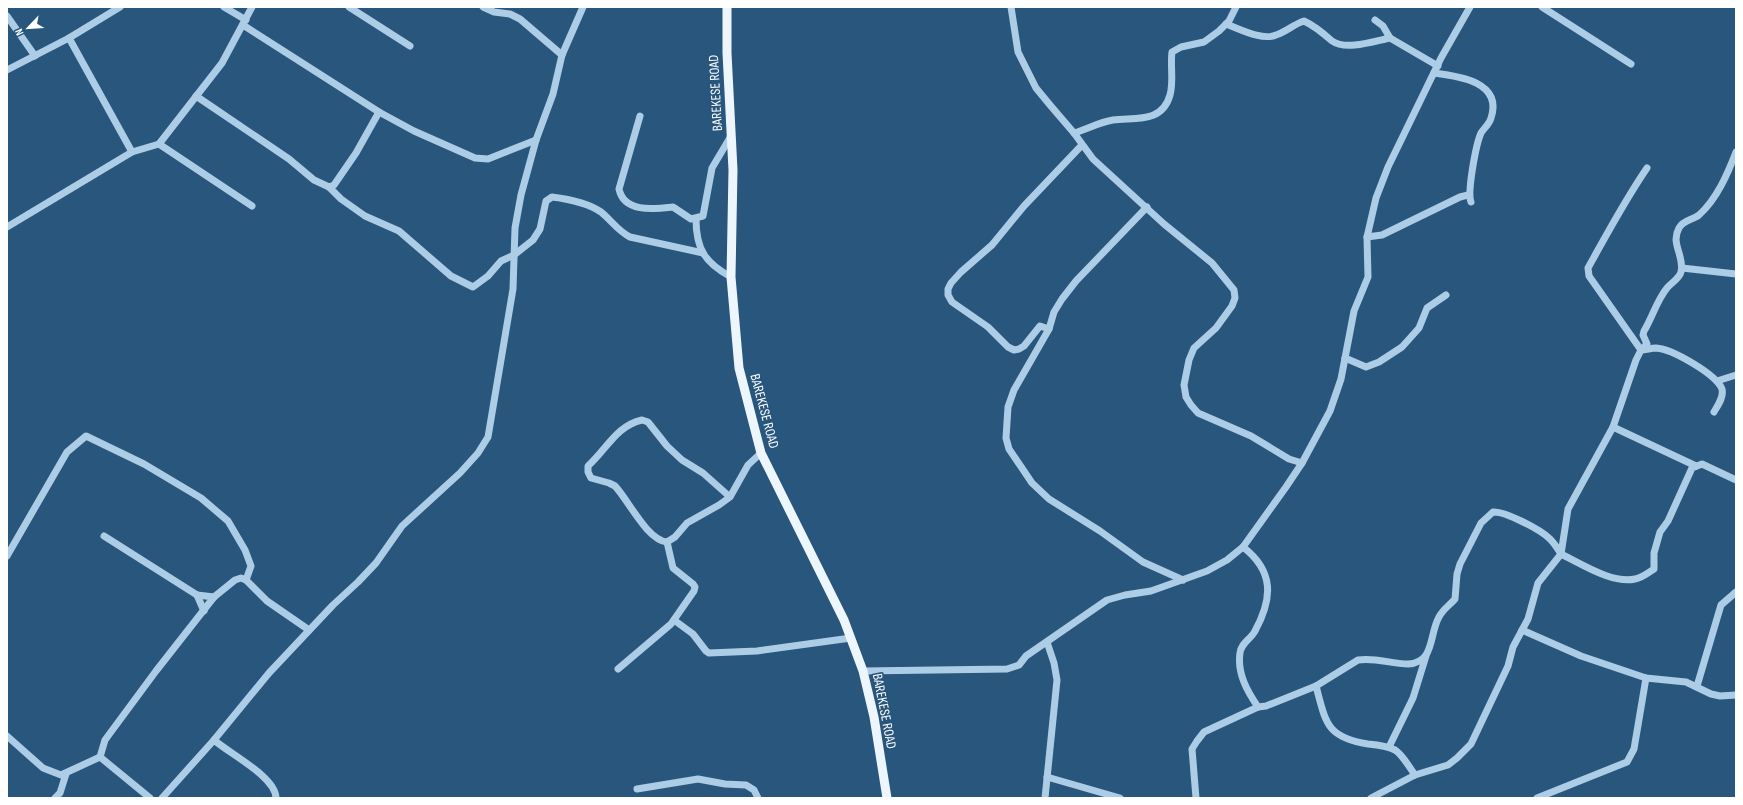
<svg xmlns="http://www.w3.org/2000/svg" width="1743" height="805" font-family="'Sofia Sans Condensed',sans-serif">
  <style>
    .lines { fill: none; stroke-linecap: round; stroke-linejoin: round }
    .minor { stroke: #adcce5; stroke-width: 7 }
    .major { stroke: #edf5fd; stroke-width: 9 }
    .labels { text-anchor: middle; stroke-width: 3.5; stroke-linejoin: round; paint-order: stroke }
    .street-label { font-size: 14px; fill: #fff; stroke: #28567d }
  </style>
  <rect width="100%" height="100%" fill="#28567d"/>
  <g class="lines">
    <g class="minor">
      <polyline points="224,7 246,20"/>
      <polyline points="349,7 410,46"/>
      <polyline points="483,7 494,12 510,14 520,19 562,55"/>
      <polyline points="1011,7 1018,52 1036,88 1050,105 1074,133 1093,159 1164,224 1212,263 1234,290 1235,298 1232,306 1216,328 1194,348 1189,360 1184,385 1186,397 1191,405 1198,413 1251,436 1289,459 1302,463"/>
      <polyline points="1542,7 1631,64"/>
      <polyline points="7,16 35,56"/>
      <polyline points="1375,20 1383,26 1390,38 1438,66"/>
      <path d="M1226 24C1240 29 1262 41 1276 35 1286 32 1294 24 1304 21 1315 26 1323 33 1332 41 1346 51 1375 41 1390 38"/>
      <polyline points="243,25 379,112 414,131 475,158 488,159 536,140"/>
      <polyline points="69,38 132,152"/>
      <polyline points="7,70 69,38 120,7"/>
      <path d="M1434 73C1459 76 1503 82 1491 118 1489 125 1484 128 1481 133 1476 144 1467 192 1471 202"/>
      <polyline points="196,96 289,159 314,180 329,187 334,185 356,153 379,112"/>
      <path d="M640 116 619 189C624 213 654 209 673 207L691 219 703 216 712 168 731 136"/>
      <path d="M1074 133C1087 129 1100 122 1113 120 1134 117 1162 124 1170 95 1174 81 1170 66 1172 52L1181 47 1204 42 1219 31 1229 21 1236 7"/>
      <polyline points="159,144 252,206"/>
      <path d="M1647 168C1625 200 1607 234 1588 268L1589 276 1641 350C1646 350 1651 348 1656 348 1672 349 1716 374 1722 389 1724 397 1718 405 1714 412"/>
      <path d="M329 187 341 199 365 216 399 231 451 276 473 287 488 276 501 261 514 255 533 240 540 229 546 201 552 197C568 199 588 203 601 212 611 220 618 231 630 237L703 253"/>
      <polyline points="1147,207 1076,281 1062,299 1054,312 1049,329 1014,390 1008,407 1006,438 1009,449 1032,483 1049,499 1100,531 1143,562 1183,580"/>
      <path d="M696 219C696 249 705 263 731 277"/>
      <polyline points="7,227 132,152 159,144 222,63 252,7"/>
      <polyline points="1367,237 1382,235 1460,197 1468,195"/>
      <polyline points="1682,268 1736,274"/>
      <polyline points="1049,329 1040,326 1024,346 1019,349 1014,350 1008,347 988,327 952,302 948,295 948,289 951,283 961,272 992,245 1024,206 1082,145"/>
      <polyline points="1345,358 1366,367 1379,362 1402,347 1419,328 1427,308 1446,295"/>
      <polyline points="1717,381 1736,375"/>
      <polyline points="1613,427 1696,466"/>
      <path d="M730 497 703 473 682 460 667 446 648 422 642 420C616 426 607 449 588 466V472L591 478 609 483 615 486C629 501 647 540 667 542L675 537 687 523 719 505 730 497 748 465 761 453"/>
      <polyline points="104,536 197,595 214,597"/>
      <path d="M1243 547C1274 571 1273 598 1255 631 1251 639 1241 643 1240 653 1237 673 1247 691 1258 707"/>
      <polyline points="7,556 67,452 86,436 144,464 201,498 228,521 245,550 251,566 246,580"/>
      <polyline points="197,595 204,611"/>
      <polyline points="674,620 693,634 706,651 709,653 757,651 851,638"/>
      <polyline points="1522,630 1581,656 1646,678 1686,682 1711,694 1720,696 1736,695"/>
      <polyline points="618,669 671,624 694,591 695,587 693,584 673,568 667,542"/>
      <polyline points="863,671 1007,669 1019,665 1026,656 1107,600 1125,595 1151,591 1207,571 1227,560 1243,547 1286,487 1302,463 1330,411 1341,379 1354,311 1368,277 1367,237 1376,198 1388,167 1441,58 1470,7"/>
      <path d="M1316 686C1326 723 1326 737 1368 744 1378 745 1387 746 1395 750 1403 755 1409 767 1415 775"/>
      <polyline points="1697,686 1721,605 1736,592"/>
      <polyline points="7,736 43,768 61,775 100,757 105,740 156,671 214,597 235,580 241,578 246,580 267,601 309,630"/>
      <path d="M214 740C230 754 276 777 276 798"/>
      <polyline points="1389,747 1413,698 1426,656"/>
      <polyline points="100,757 150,798"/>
      <polyline points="1047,777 1120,798"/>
      <polyline points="637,789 698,779 725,784 746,785 754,790 758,798"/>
      <polyline points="55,798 60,793 66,774"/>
      <polyline points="162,798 214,740 269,673 333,605 358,582 376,563 402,526 460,473 478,453 488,437 513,289 515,228 521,195 536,140 553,94 562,55 583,7"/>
      <polyline points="1045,798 1057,680 1054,663 1047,642"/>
      <path d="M1196 798 1192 749 1197 741 1204 732 1258 707 1266 706 1316 686 1358 660C1375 657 1391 664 1408 664 1435 663 1429 634 1439 617 1443 609 1450 605 1455 599L1457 574 1460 564 1481 523 1493 512C1505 511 1541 530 1550 539 1554 543 1558 549 1561 554L1568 509 1613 427 1636 360 1641 350 1647 344 1643 335 1644 331C1652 318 1657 300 1667 288 1671 283 1679 279 1681 272 1685 256 1670 244 1679 228 1683 220 1693 220 1699 215 1717 199 1728 173 1736 152"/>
      <path d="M1371 798 1415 775 1448 765 1457 758 1471 744 1508 666 1513 647 1528 619 1538 583 1561 554C1582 564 1612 584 1635 579 1642 578 1648 573 1654 569V553L1660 532 1668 521 1692 468 1702 464 1736 480"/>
      <polyline points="1537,798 1627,762 1634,749 1646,678"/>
    </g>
    <polyline class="major" points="727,7 727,53 733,170 731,277 739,368 761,453 844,620 863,671 874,717 887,798"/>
  </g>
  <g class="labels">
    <g class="street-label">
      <text transform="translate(715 93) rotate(-93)" y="5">BAREKESE ROAD</text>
      <text transform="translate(765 411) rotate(75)" y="5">BAREKESE ROAD</text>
      <text transform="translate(885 711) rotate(79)" y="5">BAREKESE ROAD</text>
    </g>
  </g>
  <rect width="1743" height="805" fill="none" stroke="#ffffff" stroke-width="16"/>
  <g transform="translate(28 28) rotate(245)" stroke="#28567d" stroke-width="3" paint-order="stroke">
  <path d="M0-3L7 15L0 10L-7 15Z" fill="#ffffff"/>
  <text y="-6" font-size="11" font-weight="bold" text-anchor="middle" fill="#ffffff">N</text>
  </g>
</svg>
